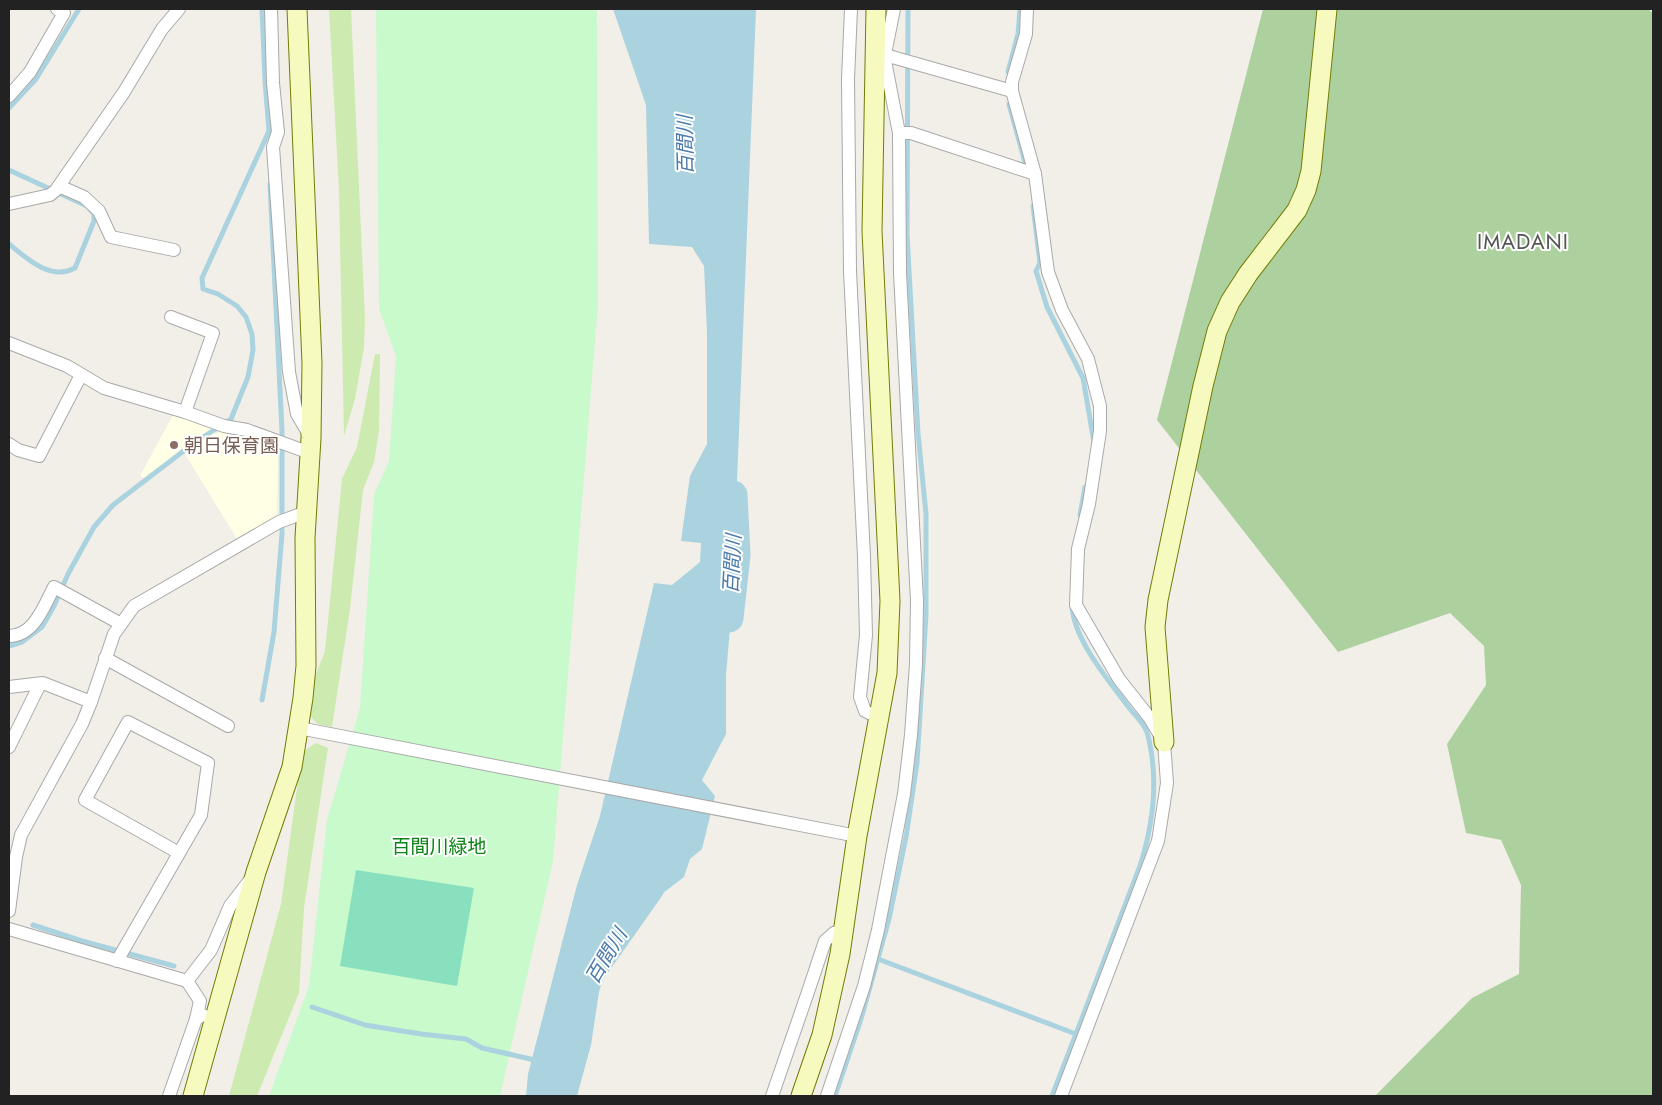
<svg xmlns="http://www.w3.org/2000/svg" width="1662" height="1105" font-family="Jost,'Noto Sans JP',sans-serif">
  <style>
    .education { fill: #ffffe5 }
    .grass { fill: #cdebb0 }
    .forest { fill: #add19e }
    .park { fill: #c8facc }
    .pitch { fill: #88e0be }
    .water { fill: #aad3df }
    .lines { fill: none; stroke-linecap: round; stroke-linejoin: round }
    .stream { stroke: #aad3df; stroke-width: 5 }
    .river { stroke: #aad3df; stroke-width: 29 }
    .street-casing { stroke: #a9a9a9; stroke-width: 14 }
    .secondary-casing { stroke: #707d05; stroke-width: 21 }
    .street { stroke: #fff; stroke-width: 12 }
    .secondary { stroke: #f7fabf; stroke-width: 19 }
    .education-dot { fill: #8d6e63; stroke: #fff; stroke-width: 2 }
    .labels { text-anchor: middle; stroke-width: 4; stroke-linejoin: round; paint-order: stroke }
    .education-label { font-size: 19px; fill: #785e54; stroke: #fff; text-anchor: start }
    .park-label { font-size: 19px; fill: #0c8416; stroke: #fff }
    .water-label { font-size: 20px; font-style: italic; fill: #4a7aab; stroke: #fff }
    .quarter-label { font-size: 21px; letter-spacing: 1px; fill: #555; stroke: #fff }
  </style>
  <rect width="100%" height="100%" fill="#f2efe9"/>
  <polygon class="education" points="173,415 211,429 216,434 223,430 278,448 277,516 237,539 182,449 145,478 140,476"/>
  <g class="grass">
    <polygon points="329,9 351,9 365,319 364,347 355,399 344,436 339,191"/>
    <polygon points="375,354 380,354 379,431 374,462 363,490 350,609 332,727 318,724 308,714 311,687 325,651 342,479 357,447"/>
    <polygon points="316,743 328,748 304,908 299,993 257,1096 229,1096 281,904 302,752"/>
  </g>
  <polygon class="forest" points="1263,9 1648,9 1653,13 1653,1096 1375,1096 1472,998 1519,974 1521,885 1501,840 1466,833 1447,744 1486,685 1484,646 1450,613 1338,652 1157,420"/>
  <polygon class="park" points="376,9 597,9 598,304 553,861 500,1096 269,1096 309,986 327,820 360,708 374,495 389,461 396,356 379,309"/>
  <polygon class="pitch" points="356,870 474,888 457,986 340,966"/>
  <polygon class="water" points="613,9 756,9 732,605 726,675 726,734 702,780 715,796 702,849 690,859 684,877 620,926 599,992 591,1045 577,1096 526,1096 528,1074 577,885 600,816 654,583 672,585 700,562 701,543 681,541 690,476 707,444 707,333 704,266 692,247 649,244 646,105"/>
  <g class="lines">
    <g class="stream">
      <polyline points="1008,72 1018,34 1020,9"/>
      <polyline points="1009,104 1026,166"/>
      <polyline points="9,108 36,79 79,9"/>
      <path d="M9 170 87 206 94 214V221L75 268C51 281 27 259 9 244"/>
      <polyline points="1033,206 1040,263 1036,271 1047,307 1083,378 1094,442"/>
      <polyline points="1080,515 1085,487"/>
      <path d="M1072 606C1074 641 1110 682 1130 709 1135 715 1143 723 1146 730 1148 734 1149 740 1150 745 1158 785 1152 828 1140 866L1076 1034"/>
      <polyline points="9,646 22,642 42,627 54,606 68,574 94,527 113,505 194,443 231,419 248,377 253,350 252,334 246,317 237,306 218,294 203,289 202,278 269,131 265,81 262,9"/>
      <polyline points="262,700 274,632 282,534 282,431 270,184"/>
      <polyline points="33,925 82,941 174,966"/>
      <polyline points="878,959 1076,1034 1052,1096"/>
      <polyline points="312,1007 365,1025 421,1034 466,1039 482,1048 539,1061"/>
      <polyline points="835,1096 861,1019 889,919 906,837 917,763 926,615 926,514 918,433 907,234 908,9"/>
    </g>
    <g class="river">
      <polyline points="729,618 736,555 733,495"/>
      <polyline points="595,966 650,888"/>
    </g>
    <g class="street-casing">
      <g id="street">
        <polyline points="271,9 273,83 278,132 273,147 289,372 297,414 310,436"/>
        <polyline points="851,9 848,79 850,271 864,557 866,635 860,697 865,711 879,718"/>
        <polyline points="1027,9 1026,34 1012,82 1012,91 1035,174 1048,272 1062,310 1088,359 1100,406 1100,431 1089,504 1078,549 1076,605 1119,679 1149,717 1164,742 1167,783 1158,841 1061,1096"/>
        <polyline points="878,53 1012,91"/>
        <polyline points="9,96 30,72 64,13 57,9"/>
        <polyline points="899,133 911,133 1035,174"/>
        <polyline points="59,186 84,197 99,211 111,237 174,250"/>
        <polyline points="9,204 50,195 56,190 124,92 162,29 179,9"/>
        <polyline points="171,317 213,333 185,412"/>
        <polyline points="9,343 67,366 104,388 185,412 224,426 247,430 310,453"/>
        <polyline points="9,444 18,450 39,456 81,375"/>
        <path d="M9 636C34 636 44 606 54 587L121 624"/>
        <polyline points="105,658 228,726"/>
        <polyline points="9,687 43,683 91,702 114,634 134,606 279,522 306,512"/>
        <polyline points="299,728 857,836"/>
        <polyline points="9,747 40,684"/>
        <polyline points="9,911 16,857 21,835 82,724 91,702"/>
        <polyline points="9,929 187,981"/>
        <polyline points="117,961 201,815 208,763 128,722 85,800 179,853"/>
        <polyline points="196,1019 200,1001 187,981 211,950 230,906 250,880"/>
        <polyline points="169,1096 196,1019 203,1015"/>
        <polyline points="772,1096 809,989 825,941 834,933 843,930"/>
        <polyline points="827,1096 864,986 878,930 904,794 911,735 916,664 917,601 900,273 899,133 886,66 885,54 894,9"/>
      </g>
    </g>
    <g class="secondary-casing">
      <g id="secondary">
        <polyline points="1164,742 1155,627 1158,600 1203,386 1217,331 1230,302 1248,274 1297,210 1306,190 1311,171 1327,9"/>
        <polyline points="193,1096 256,872 292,767 303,698 306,666 305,538 311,438 312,363 297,9"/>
        <polyline points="801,1096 822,1035 840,954 857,836 887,673 890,601 872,231 876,9"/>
      </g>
    </g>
    <use href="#street" class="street"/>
    <use href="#secondary" class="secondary"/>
  </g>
  <circle class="education-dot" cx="174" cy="445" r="5"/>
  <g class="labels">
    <g class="education-label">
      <text x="184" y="452">朝日保育園</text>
    </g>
    <g class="park-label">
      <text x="439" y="853">百間川緑地</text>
    </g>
    <g class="water-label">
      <text transform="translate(685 145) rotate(-91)" y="7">百間川</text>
      <text transform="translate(732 564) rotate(-87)" y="7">百間川</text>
      <text transform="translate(606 956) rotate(-59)" y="7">百間川</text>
    </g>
    <g class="quarter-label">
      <text x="1523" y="249">IMADANI</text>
    </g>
  </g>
  <rect width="1662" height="1105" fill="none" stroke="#222222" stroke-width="20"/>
</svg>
